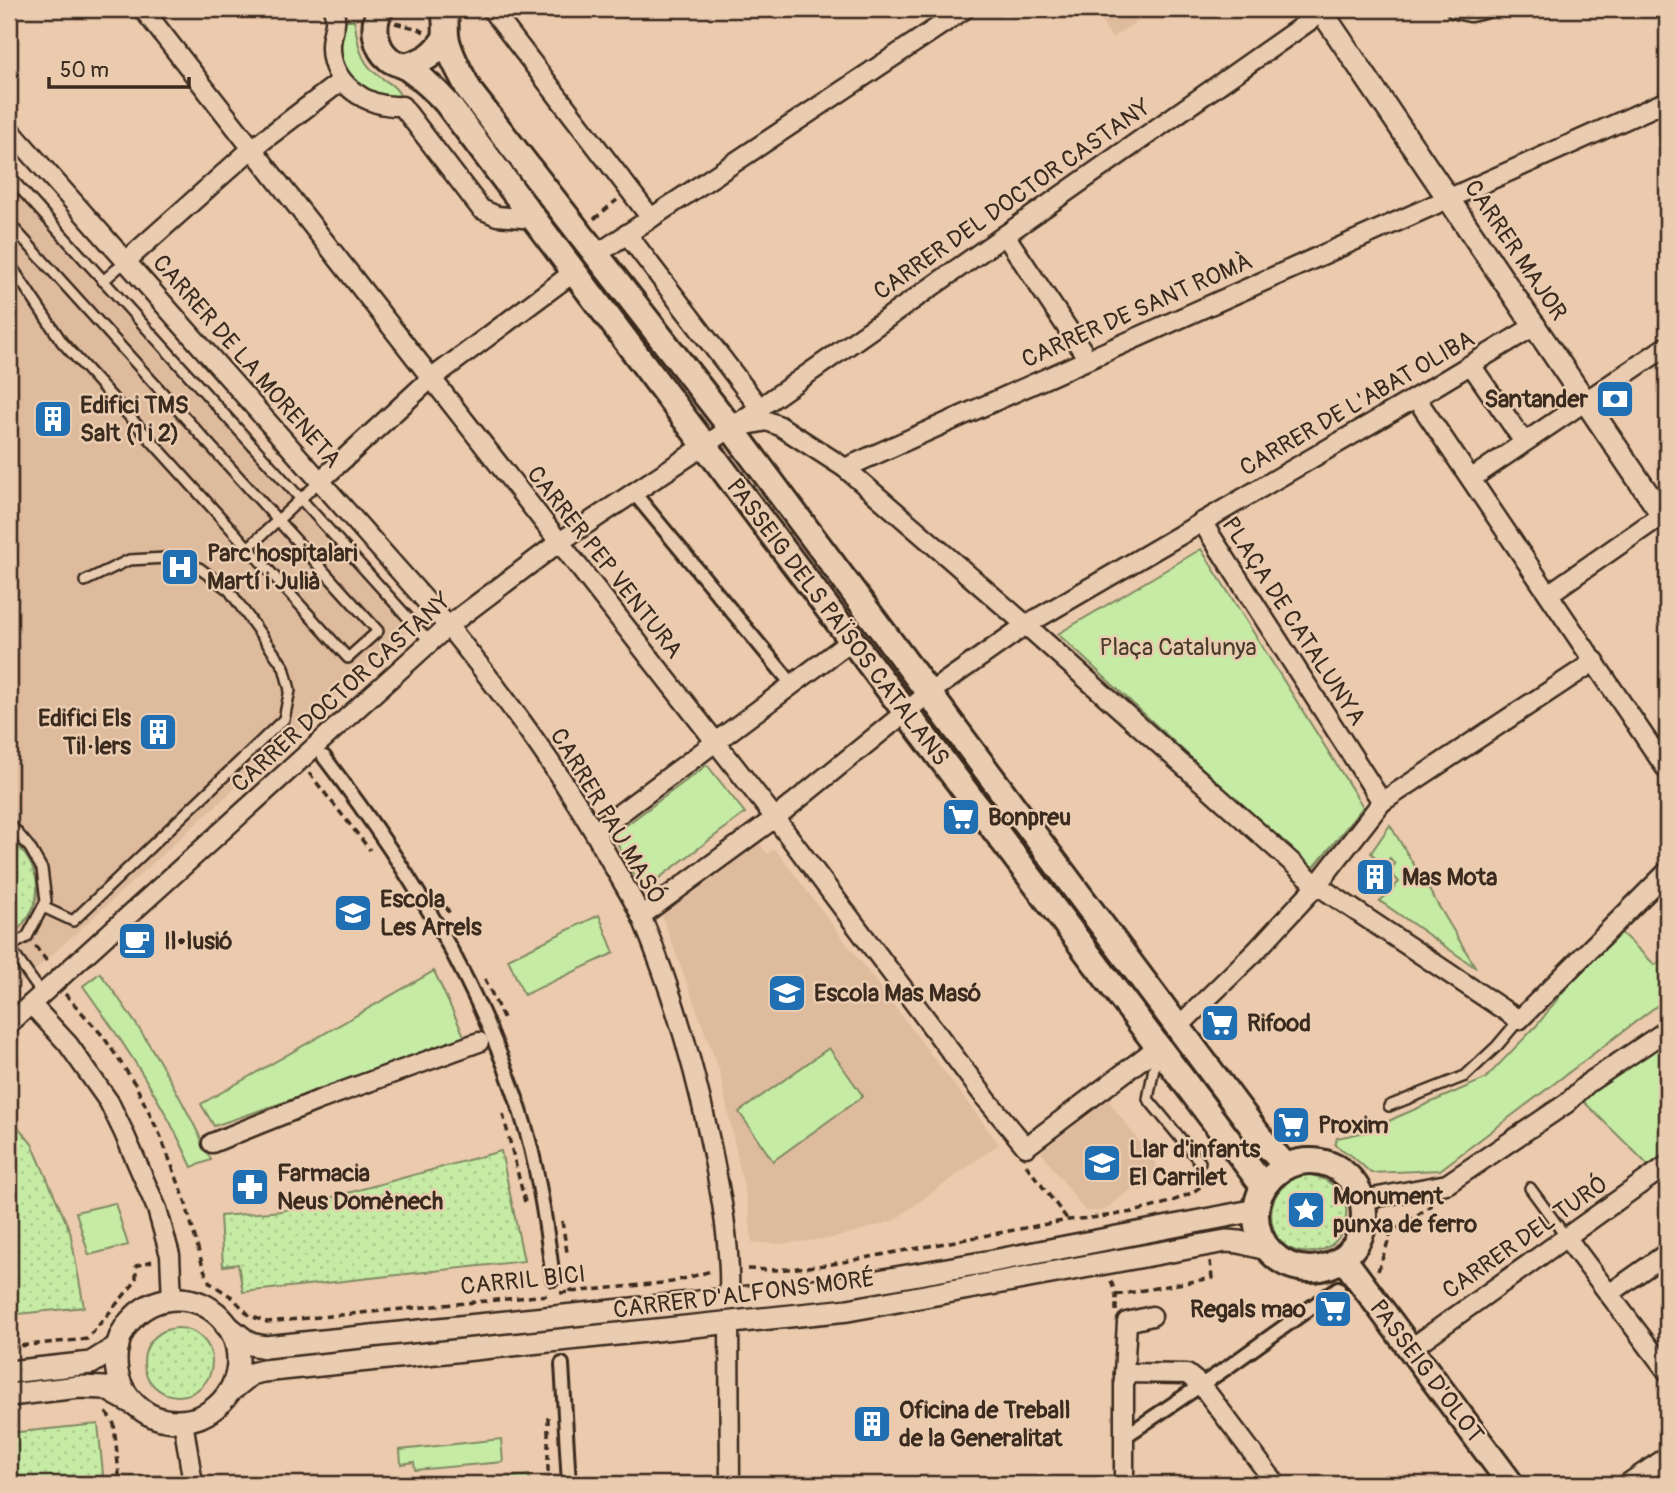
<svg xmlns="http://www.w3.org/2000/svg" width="1676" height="1493" font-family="Pangolin,sans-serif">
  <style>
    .built { fill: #dfbb9e }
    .grass { fill: url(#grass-dots); stroke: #808a62; stroke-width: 2 }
    .park { fill: #c6eba5; stroke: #808a62; stroke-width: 2 }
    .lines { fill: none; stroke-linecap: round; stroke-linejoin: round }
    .service-casing { stroke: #3b2a1e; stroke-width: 14 }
    .pedestrian-casing { stroke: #3b2a1e; stroke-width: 18 }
    .minor-casing { stroke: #3b2a1e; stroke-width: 23 }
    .tertiary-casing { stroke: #3b2a1e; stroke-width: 26 }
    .secondary-casing { stroke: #3b2a1e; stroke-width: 30 }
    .path { stroke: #3b2a1e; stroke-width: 3.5; stroke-dasharray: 7 5; stroke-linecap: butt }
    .service { stroke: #eaccb0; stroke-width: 9 }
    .pedestrian { stroke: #eaccb0; stroke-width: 12 }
    .minor { stroke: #eaccb0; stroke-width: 18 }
    .tertiary { stroke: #eaccb0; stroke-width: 21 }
    .secondary { stroke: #eaccb0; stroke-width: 24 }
    .labels { text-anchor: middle; stroke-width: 5; stroke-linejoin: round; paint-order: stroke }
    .street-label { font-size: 24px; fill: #3b2a1e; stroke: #eaccb0 }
    .poi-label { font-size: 24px; font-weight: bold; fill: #3b2a1e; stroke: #eaccb0; text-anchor: start }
    .park-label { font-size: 24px; fill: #493d2c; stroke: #eaccb0 }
  </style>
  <defs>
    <pattern id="grass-dots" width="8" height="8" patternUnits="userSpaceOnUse" patternTransform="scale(1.75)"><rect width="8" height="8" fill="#c6eba5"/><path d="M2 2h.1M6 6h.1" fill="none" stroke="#abca8e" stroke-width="1.8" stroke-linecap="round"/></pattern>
  </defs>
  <rect width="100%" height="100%" fill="#ebcaad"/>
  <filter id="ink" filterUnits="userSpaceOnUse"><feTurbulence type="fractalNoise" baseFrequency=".0143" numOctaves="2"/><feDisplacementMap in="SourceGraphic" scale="14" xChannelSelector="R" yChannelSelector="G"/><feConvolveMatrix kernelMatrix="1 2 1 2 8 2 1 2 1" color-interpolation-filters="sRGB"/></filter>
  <g filter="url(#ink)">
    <g class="built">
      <polygon points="1093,9 1155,9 1112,38"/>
      <polygon points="9,187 409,630 9,994"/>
      <polygon points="760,844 767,854 775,849 999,1144 893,1221 833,1238 780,1244 752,1242 749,1212 719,1070 662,916"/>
      <polygon points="1108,1100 1164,1175 1141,1191 1135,1186 1103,1211 1085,1211 1041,1152"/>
    </g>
    <g class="grass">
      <path d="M9 837C42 867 49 902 13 934L9 931Z"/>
      <polygon points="9,1116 32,1144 70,1231 84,1307 9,1315"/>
      <polygon points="501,1151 524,1261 243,1292 238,1264 223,1266 220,1216 282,1211"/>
      <path d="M1301 1174C1329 1175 1354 1195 1344 1226 1336 1255 1298 1261 1278 1240 1276 1238 1275 1233 1274 1230 1265 1205 1278 1184 1301 1174Z"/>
      <circle cx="178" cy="1362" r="34"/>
      <polygon points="98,1424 104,1484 9,1484 9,1433"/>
    </g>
    <g class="park">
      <path d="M343 20H354C358 39 358 57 373 71 383 81 395 83 401 97L394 101C349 83 326 75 343 20Z"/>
      <polygon points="1201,549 1363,807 1312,870 1058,634"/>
      <polygon points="707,765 745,813 642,891 613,835"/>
      <polygon points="1390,825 1476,968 1380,901 1399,882 1389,871 1395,864 1390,858 1383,865 1371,853"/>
      <polygon points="599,915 614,953 524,995 508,959"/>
      <polygon points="1614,926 1655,965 1667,957 1667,998 1440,1170 1371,1173 1352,1156 1335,1145 1337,1138 1370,1131 1395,1118 1485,1079 1538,1024"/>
      <polygon points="434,971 466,1040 214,1126 201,1104"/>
      <path d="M100 973C145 1032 180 1093 211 1160L192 1167C162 1100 126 1046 83 986Z"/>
      <polygon points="1667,1037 1667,1166 1655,1175 1644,1161 1578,1096"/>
      <polygon points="829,1048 863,1096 773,1161 739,1112"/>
      <polygon points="115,1203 128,1245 89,1255 76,1212"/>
      <polygon points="501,1439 503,1462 415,1470 414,1462 401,1464 400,1450"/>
      <polygon points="163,1475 164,1484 126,1484 126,1478"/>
      <polygon points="529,1475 530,1484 464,1484 464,1483"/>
    </g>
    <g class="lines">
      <g class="service-casing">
        <g id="service">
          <polyline points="9,176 430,642"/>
          <polyline points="9,223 378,631 348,658 62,342 9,263"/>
          <polyline points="103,281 126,261"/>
          <polyline points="248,548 320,481"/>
          <polyline points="9,823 30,848 42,869 46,901 27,937 9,947"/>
          <polyline points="43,907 73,921 284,719 290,690 284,667 229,590 199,568 166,558 129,560 85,581"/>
          <polyline points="9,947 42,994"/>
          <polyline points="1157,1052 1148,1099 1200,1162"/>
          <polyline points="1389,1106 1465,1076 1497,1046 1519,1020"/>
          <polyline points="1530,1188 1566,1237"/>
        </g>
      </g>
      <g class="pedestrian-casing">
        <g id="pedestrian">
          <polyline points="634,493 792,684"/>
          <path d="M324 757C411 871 487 994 527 1133 540 1180 547 1231 553 1279"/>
          <polyline points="562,1364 569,1484"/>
          <polyline points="1124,1437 1228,1367 1338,1288"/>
        </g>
      </g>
      <g class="minor-casing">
        <g id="minor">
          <polyline points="143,9 775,818 987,1100 1026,1147 1158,1047"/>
          <path d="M333 9C339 22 331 32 331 46 330 84 367 108 402 106L481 209 497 216 535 219"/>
          <polyline points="491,9 651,218"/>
          <polyline points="1456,9 1470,12 1484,9"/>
          <path d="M9 129 448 626C508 700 565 777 611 862 621 880 633 898 642 918 672 990 694 1065 710 1141 721 1193 731 1246 729 1299"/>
          <polyline points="627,234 759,407"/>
          <polyline points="1005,235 1088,359"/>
          <polyline points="597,254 965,9"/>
          <polyline points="126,261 248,152 341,81"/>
          <polyline points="1471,365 1524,442"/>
          <polyline points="1416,398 1667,770"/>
          <polyline points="737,427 767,421 780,426 845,468 1026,625 1317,885 1382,802 1202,522"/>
          <polyline points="845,468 1667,101"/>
          <polyline points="1472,478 1667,346"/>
          <polyline points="320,481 427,382 574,272"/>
          <polyline points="1550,593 1662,515"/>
          <polyline points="1382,802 1595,661"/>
          <polyline points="595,832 852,640"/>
          <polyline points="641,916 775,818 929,693 1026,625 1427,391 1536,325"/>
          <polyline points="31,1004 68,1044 109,1102 123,1131 157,1209 170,1255 172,1300"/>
          <polyline points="9,1024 448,626 558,543 731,428 1322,12"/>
          <polyline points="1178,1027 1255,952 1317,885 1519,1020 1667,872"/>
          <polyline points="212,1143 319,1100 479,1042"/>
          <polyline points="1362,1200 1447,1184 1567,1103 1588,1083 1667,1030"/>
          <polyline points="1566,1237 1667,1371"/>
          <polyline points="1609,1294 1667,1253"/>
          <polyline points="729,1324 730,1484"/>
          <polyline points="1410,1349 1667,1165"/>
          <polyline points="1124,1373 1187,1374 1202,1386 1276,1484"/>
          <polyline points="183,1421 193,1484"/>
          <polyline points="1124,1484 1124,1373 1127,1322 1152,1316"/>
          <polyline points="1627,1484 1667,1457"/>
        </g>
      </g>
      <g class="tertiary-casing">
        <g id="tertiary">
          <polyline points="1320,9 1667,522"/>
          <circle cx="177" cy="1360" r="61"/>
          <polyline points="226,1325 250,1344 265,1347 844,1287 993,1261 1257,1210"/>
          <polyline points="9,1372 91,1363 118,1346"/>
          <polyline points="229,1392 251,1374 263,1371 848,1310 1226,1241 1239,1242 1267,1249"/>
          <polyline points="9,1395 79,1387 105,1388 132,1403"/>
        </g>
      </g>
      <g class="secondary-casing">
        <g id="secondary">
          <path d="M381 9C371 24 375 48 389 59 395 64 403 64 409 69 423 79 435 90 446 102L1263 1186"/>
          <path d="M443 9C447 19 445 26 446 36 449 55 462 75 470 92L731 428 1263 1141 1286 1166"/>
          <path d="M405 66C425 61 436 54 446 36"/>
          <circle cx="1310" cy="1215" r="54"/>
          <polyline points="1343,1258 1511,1484"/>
        </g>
      </g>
      <g class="path">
        <polyline points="395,23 419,29 424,32"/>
        <polyline points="594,219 617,200"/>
        <polyline points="309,773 370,850"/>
        <polyline points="440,896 450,914"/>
        <polyline points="35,946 50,965"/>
        <polyline points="485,979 504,1020"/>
        <polyline points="65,994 103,1036 135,1084 160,1135 184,1197 203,1267 210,1283 232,1297 250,1316 267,1322 549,1295"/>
        <polyline points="503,1114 525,1202"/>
        <polyline points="1026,1165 1068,1220"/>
        <polyline points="562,1221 567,1252"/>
        <path d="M747 1269 776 1270 827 1265 1068 1220C1105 1217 1148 1212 1182 1197 1198 1191 1210 1179 1224 1169"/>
        <polyline points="1378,1271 1391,1233 1432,1205"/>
        <polyline points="570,1277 571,1292"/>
        <polyline points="1111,1281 1116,1295 1116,1311"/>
        <polyline points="560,1293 672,1282 711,1271"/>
        <polyline points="1116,1295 1212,1278 1210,1261"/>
        <polyline points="9,1347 87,1339 136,1281 136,1266 152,1261"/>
        <polyline points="106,1412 114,1424 120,1484"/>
        <polyline points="548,1484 548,1414"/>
      </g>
      <use href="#service" class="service"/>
      <use href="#pedestrian" class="pedestrian"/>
      <use href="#minor" class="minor"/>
      <use href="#tertiary" class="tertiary"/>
      <use href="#secondary" class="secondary"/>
    </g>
  </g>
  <defs>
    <g id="bank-square" transform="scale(2.0125)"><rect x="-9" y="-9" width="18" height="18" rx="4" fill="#1f6fb2" stroke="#eaccb0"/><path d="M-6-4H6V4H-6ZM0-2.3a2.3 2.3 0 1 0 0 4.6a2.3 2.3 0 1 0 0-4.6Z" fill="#fff"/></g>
    <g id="building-square" transform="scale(2.0125)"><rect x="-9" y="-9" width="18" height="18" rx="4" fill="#1f6fb2" stroke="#eaccb0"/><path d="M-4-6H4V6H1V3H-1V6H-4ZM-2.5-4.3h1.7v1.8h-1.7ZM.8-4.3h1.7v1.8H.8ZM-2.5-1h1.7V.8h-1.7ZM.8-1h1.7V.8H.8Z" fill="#fff"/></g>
    <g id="hospital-square" transform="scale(2.0125)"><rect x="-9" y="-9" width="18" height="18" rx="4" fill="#1f6fb2" stroke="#eaccb0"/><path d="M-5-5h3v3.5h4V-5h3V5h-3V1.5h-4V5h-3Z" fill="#fff"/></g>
    <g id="supermarket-square" transform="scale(2.0125)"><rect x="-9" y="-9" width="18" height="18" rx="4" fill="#1f6fb2" stroke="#eaccb0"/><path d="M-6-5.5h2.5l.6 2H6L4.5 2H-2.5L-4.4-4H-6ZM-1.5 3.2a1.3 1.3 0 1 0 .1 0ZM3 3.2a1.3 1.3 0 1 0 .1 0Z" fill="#fff"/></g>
    <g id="school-square" transform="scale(2.0125)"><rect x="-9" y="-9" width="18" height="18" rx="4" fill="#1f6fb2" stroke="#eaccb0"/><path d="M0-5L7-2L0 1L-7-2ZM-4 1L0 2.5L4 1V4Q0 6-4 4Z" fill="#fff"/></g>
    <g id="cafe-square" transform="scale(2.0125)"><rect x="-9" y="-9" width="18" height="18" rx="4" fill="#1f6fb2" stroke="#eaccb0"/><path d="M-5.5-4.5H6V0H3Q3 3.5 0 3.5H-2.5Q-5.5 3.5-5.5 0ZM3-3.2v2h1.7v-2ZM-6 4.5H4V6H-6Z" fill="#fff"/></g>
    <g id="pharmacy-square" transform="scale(2.0125)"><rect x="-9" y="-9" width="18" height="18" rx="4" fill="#1f6fb2" stroke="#eaccb0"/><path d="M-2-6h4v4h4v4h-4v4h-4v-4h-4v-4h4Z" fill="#fff"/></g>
    <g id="sight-square" transform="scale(2.0125)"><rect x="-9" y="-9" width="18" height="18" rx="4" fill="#1f6fb2" stroke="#eaccb0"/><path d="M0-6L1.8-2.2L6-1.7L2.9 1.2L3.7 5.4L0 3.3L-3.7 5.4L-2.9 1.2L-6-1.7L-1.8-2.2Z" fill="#fff"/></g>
  </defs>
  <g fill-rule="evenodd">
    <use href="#bank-square" x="1615" y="399"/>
    <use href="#building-square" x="53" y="419"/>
    <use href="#hospital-square" x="180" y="567"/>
    <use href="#building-square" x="158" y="732"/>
    <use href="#supermarket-square" x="961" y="817"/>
    <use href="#building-square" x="1375" y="877"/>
    <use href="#school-square" x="353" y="913"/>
    <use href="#cafe-square" x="137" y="941"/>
    <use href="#school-square" x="787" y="993"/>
    <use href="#supermarket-square" x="1220" y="1023"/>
    <use href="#supermarket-square" x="1291" y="1125"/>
    <use href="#school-square" x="1102" y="1163"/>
    <use href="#pharmacy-square" x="250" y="1187"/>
    <use href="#sight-square" x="1306" y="1210"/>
    <use href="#supermarket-square" x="1333" y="1309"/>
    <use href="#building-square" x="872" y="1424"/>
  </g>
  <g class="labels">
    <g class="street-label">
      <text transform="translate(1012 199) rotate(-35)" y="8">CARRER DEL DOCTOR CASTANY</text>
      <text transform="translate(1516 250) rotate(56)" y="8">CARRER MAJOR</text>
      <text transform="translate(1137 310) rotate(-24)" y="8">CARRER DE SANT ROMÀ</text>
      <text transform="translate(247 361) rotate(49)" y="8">CARRER DE LA MORENETA</text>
      <text transform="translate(1357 403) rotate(-30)" y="8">CARRER DE L'ABAT OLIBA</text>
      <text transform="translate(605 562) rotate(52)" y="8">CARRER PEP VENTURA</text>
      <text transform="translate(1294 621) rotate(57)" y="8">PLAÇA DE CATALUNYA</text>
      <text transform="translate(838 622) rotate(53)" y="8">PASSEIG DELS PAÏSOS CATALANS</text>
      <text transform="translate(341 692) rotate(-42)" y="8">CARRER DOCTOR CASTANY</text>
      <text transform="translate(608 816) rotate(59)" y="8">CARRER PAU MASÓ</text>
      <text transform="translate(1525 1237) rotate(-35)" y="8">CARRER DEL TURÓ</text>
      <text transform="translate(523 1280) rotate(-6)" y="8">CARRIL BICI</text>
      <text transform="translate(744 1294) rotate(-7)" y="8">CARRER D'ALFONS MORÉ</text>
      <text transform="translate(1427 1371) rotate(53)" y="8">PASSEIG D'OLOT</text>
    </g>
    <g class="poi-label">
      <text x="1588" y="407" text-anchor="end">Santander</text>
      <text x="80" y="413">Edifici TMS<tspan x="80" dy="28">Salt (1 i 2)</tspan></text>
      <text x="207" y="561">Parc hospitalari<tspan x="207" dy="28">Martí i Julià</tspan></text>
      <text x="131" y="726" text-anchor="end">Edifici Els<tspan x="131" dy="28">Til·lers</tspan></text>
      <text x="988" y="825">Bonpreu</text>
      <text x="1402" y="885">Mas Mota</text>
      <text x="380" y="907">Escola<tspan x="380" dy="28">Les Arrels</tspan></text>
      <text x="164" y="949">Il•lusió</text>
      <text x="814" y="1001">Escola Mas Masó</text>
      <text x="1247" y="1031">Rifood</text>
      <text x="1318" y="1133">Proxim</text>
      <text x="1129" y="1157">Llar d'infants<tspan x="1129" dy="28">El Carrilet</tspan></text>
      <text x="277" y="1181">Farmacia<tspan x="277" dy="28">Neus Domènech</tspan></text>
      <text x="1333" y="1204">Monument<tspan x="1333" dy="28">punxa de ferro</tspan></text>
      <text x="1306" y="1317" text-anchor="end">Regals mao</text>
      <text x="899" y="1418">Oficina de Treball<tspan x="899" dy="28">de la Generalitat</tspan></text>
    </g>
    <g class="park-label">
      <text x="1178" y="655">Plaça Catalunya</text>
    </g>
  </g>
  <rect width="1676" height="1493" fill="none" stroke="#eaccb0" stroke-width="35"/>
  <rect x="18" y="18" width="1641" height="1458" fill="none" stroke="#3b2a1e" stroke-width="2.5" filter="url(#ink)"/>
  <path d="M49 77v10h140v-10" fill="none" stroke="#3b2a1e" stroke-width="3.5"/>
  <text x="60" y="77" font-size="21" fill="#3b2a1e" stroke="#eaccb0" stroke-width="5" paint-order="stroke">50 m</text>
</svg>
